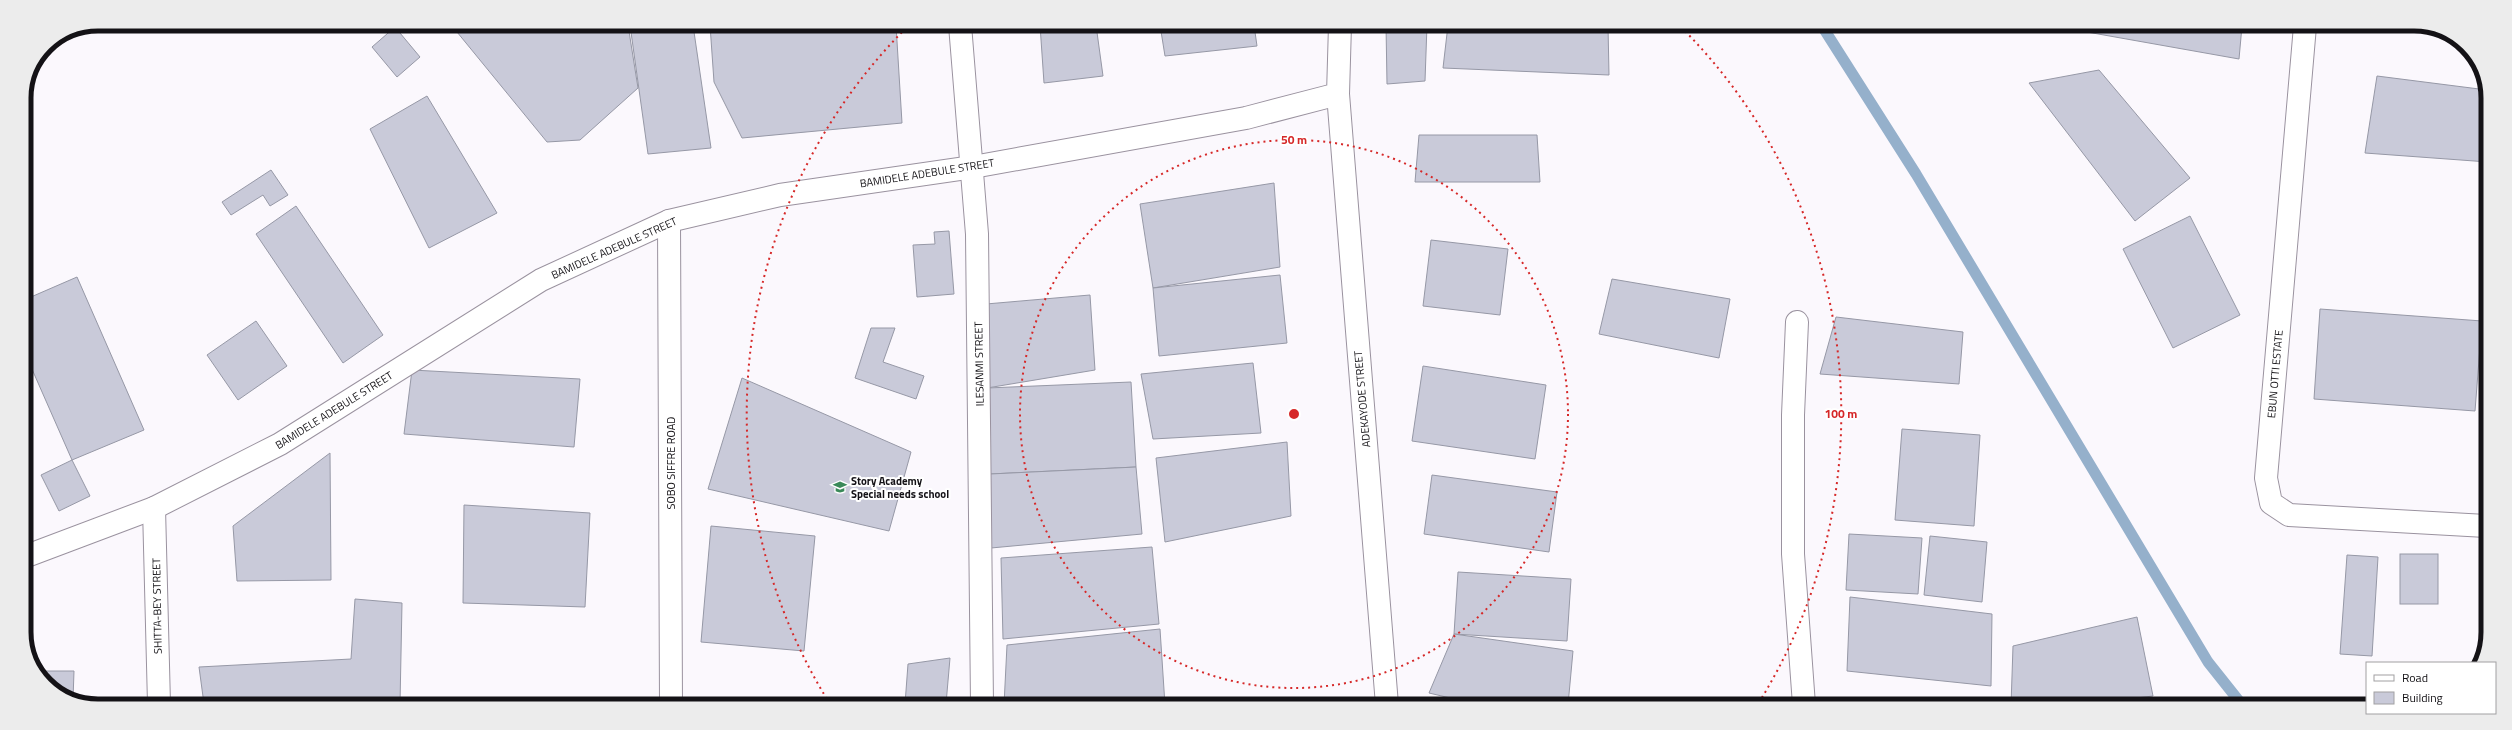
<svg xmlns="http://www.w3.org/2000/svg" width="2512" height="730" font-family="'Titillium Web',sans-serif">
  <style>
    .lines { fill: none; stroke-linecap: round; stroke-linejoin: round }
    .stream { stroke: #95b0cb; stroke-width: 11 }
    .building { fill: #c9cad9; stroke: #9698a6 }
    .minor-casing { stroke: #9a929f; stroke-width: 24 }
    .minor { stroke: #fff; stroke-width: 22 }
    .ring { fill: none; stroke: #d62828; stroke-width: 2; stroke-dasharray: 2 4 }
    .labels { text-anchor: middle; stroke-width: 4; stroke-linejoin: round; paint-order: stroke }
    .street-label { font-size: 11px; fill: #141216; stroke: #fff }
    .poi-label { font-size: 11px; font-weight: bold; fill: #141216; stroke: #fff; text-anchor: start }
    .rim { fill: none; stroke: #141216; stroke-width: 5 }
    .centre { fill: #d62828; stroke: #fff; stroke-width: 2 }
    .ring-label { font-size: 12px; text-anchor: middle; font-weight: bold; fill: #d62828; stroke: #fff; stroke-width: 4; stroke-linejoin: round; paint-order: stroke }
  </style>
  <rect width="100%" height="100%" fill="#fbf8fd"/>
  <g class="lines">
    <polyline class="stream" points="1822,26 1916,174 2208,662 2243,706"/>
  </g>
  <g class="building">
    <polygon points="459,24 628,25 638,88 580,140 547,142 457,32"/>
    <polygon points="630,25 693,25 711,148 648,154"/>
    <polygon points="710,25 896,25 902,123 742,138 714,82"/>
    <polygon points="1040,25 1096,25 1103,76 1044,83"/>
    <polygon points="1160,25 1254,25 1257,46 1165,56"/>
    <polygon points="1386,25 1427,25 1425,81 1387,84"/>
    <polygon points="1448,25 1608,26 1609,75 1443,68"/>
    <polygon points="2088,26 2242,26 2239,59 2087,32"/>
    <polygon points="395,27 420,57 397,77 372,47"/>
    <polygon points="2099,70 2190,178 2135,221 2029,83"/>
    <polygon points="2377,76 2487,90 2488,162 2365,153"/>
    <polygon points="427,96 497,213 429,248 370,129"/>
    <polygon points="1419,135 1537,135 1540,182 1415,182"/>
    <polygon points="271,170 288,195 270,206 263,195 231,215 222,202"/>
    <polygon points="1274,183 1280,267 1153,288 1140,204"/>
    <polygon points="296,206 383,335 343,363 256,234"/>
    <polygon points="2190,216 2240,315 2173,348 2123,249"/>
    <polygon points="949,231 954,294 917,297 913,245 935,244 934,232"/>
    <polygon points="1431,240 1508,249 1500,315 1423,306"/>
    <polygon points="1280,275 1287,343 1159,356 1153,288"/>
    <polygon points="77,277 144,430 72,460 24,351 24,300"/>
    <polygon points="1612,279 1730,299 1719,358 1599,334"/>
    <polygon points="1090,295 1095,370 987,388 986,304"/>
    <polygon points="2320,309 2482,321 2475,411 2314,399"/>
    <polygon points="1836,317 1963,332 1959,384 1820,374"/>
    <polygon points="256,321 287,366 238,400 207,355"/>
    <polygon points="871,328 895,328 883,362 924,376 916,399 855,378"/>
    <polygon points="1253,363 1261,433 1153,439 1141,374"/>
    <polygon points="1423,366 1546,385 1535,459 1412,441"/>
    <polygon points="412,370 580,379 574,447 404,434"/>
    <polygon points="742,378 911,452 889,531 708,489"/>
    <polygon points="1131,382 1136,467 990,474 987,388"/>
    <polygon points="1902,429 1980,435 1974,526 1895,520"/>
    <polygon points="1287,442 1291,516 1165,542 1156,458"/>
    <polygon points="330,453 331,580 237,581 233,526"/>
    <polygon points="72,460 90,496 59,511 41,475"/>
    <polygon points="1136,467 1142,534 991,548 990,474"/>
    <polygon points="1432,475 1557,492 1549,552 1424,534"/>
    <polygon points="464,505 590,513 585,607 463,603"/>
    <polygon points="711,526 815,536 804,651 701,642"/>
    <polygon points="1849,534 1922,538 1918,594 1846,590"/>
    <polygon points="1930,536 1987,542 1982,602 1924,595"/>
    <polygon points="1152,547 1159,624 1003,639 1001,558"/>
    <rect x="2400" y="554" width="38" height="50"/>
    <polygon points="2347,555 2378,557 2372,656 2340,654"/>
    <polygon points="1458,572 1571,579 1567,641 1454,634"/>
    <polygon points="1850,597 1992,614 1991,686 1847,671"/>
    <polygon points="355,599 402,603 400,704 204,704 199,667 351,659"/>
    <polygon points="2137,617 2153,696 2069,706 2011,706 2013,646"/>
    <polygon points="1160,629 1165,705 1004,705 1007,645"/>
    <polygon points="1454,634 1573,651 1568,705 1480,705 1429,693"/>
    <polygon points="950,658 946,704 905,704 908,664"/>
    <polygon points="38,671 74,671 73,700 42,681"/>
    <polygon points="1285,702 1290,705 1221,705"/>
  </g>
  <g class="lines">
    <g class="minor-casing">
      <g id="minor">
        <polyline points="960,25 977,234 982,704"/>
        <polyline points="2305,26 2266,478 2271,503 2289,515 2486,526"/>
        <polyline points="1338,94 1387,705"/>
        <polyline points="669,221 671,704"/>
        <polyline points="1797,322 1793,415 1793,554 1804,705"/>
        <polyline points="154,508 159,704"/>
        <polyline points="24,557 154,508 280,444 541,280 669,221 780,195 973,167 1246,118 1338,94 1340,25"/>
      </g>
    </g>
    <use href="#minor" class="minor"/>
  </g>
  <g class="ring">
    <circle cx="1294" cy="414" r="274"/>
    <path d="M830 704A547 547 0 0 1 907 27M1681 27A547 547 0 0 1 1758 704"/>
  </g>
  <defs>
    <g id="school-bare" transform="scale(1.08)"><path d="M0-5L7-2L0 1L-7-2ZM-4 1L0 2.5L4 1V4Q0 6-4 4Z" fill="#3a8959" stroke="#fff" stroke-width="2.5" paint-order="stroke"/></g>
  </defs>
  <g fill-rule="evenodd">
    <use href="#school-bare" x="840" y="487"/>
  </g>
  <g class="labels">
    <g class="street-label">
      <text transform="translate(927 173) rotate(-9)" y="4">BAMIDELE ADEBULE STREET</text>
      <text transform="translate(614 248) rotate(-24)" y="4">BAMIDELE ADEBULE STREET</text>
      <text transform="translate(979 364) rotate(-91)" y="4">ILESANMI STREET</text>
      <text transform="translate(2275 374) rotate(-85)" y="4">EBUN OTTI ESTATE</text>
      <text transform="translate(1362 399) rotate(-95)" y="4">ADEKAYODE STREET</text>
      <text transform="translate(334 410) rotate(-32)" y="4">BAMIDELE ADEBULE STREET</text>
      <text transform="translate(671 463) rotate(-90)" y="4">SOBO SIFFRE ROAD</text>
      <text transform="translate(157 606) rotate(-91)" y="4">SHITTA-BEY STREET</text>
    </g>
    <g class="poi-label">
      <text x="851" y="485">Story Academy<tspan x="851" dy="13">Special needs school</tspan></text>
    </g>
  </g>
  <path d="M0 0H2512V730H0ZM98 31H2414A67 67 0 0 1 2481 98V632A67 67 0 0 1 2414 699H98A67 67 0 0 1 31 632V98A67 67 0 0 1 98 31Z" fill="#ececec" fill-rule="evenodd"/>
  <path class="rim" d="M98 31H2414A67 67 0 0 1 2481 98V632A67 67 0 0 1 2414 699H98A67 67 0 0 1 31 632V98A67 67 0 0 1 98 31Z"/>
  <circle cx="1294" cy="414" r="6" class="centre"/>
  <g class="ring-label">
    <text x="1294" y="144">50 m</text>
    <text x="1841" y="418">100 m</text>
  </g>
  <rect x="2366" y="662" width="130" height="52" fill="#ffffff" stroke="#a1a0a2"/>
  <rect x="2374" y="675" width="20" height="6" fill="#ffffff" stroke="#a1a0a2"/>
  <text x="2402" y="682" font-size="12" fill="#141216">Road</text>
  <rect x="2374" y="692" width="20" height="12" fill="#c9cad9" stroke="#a1a0a2"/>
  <text x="2402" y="702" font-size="12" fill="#141216">Building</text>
</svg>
